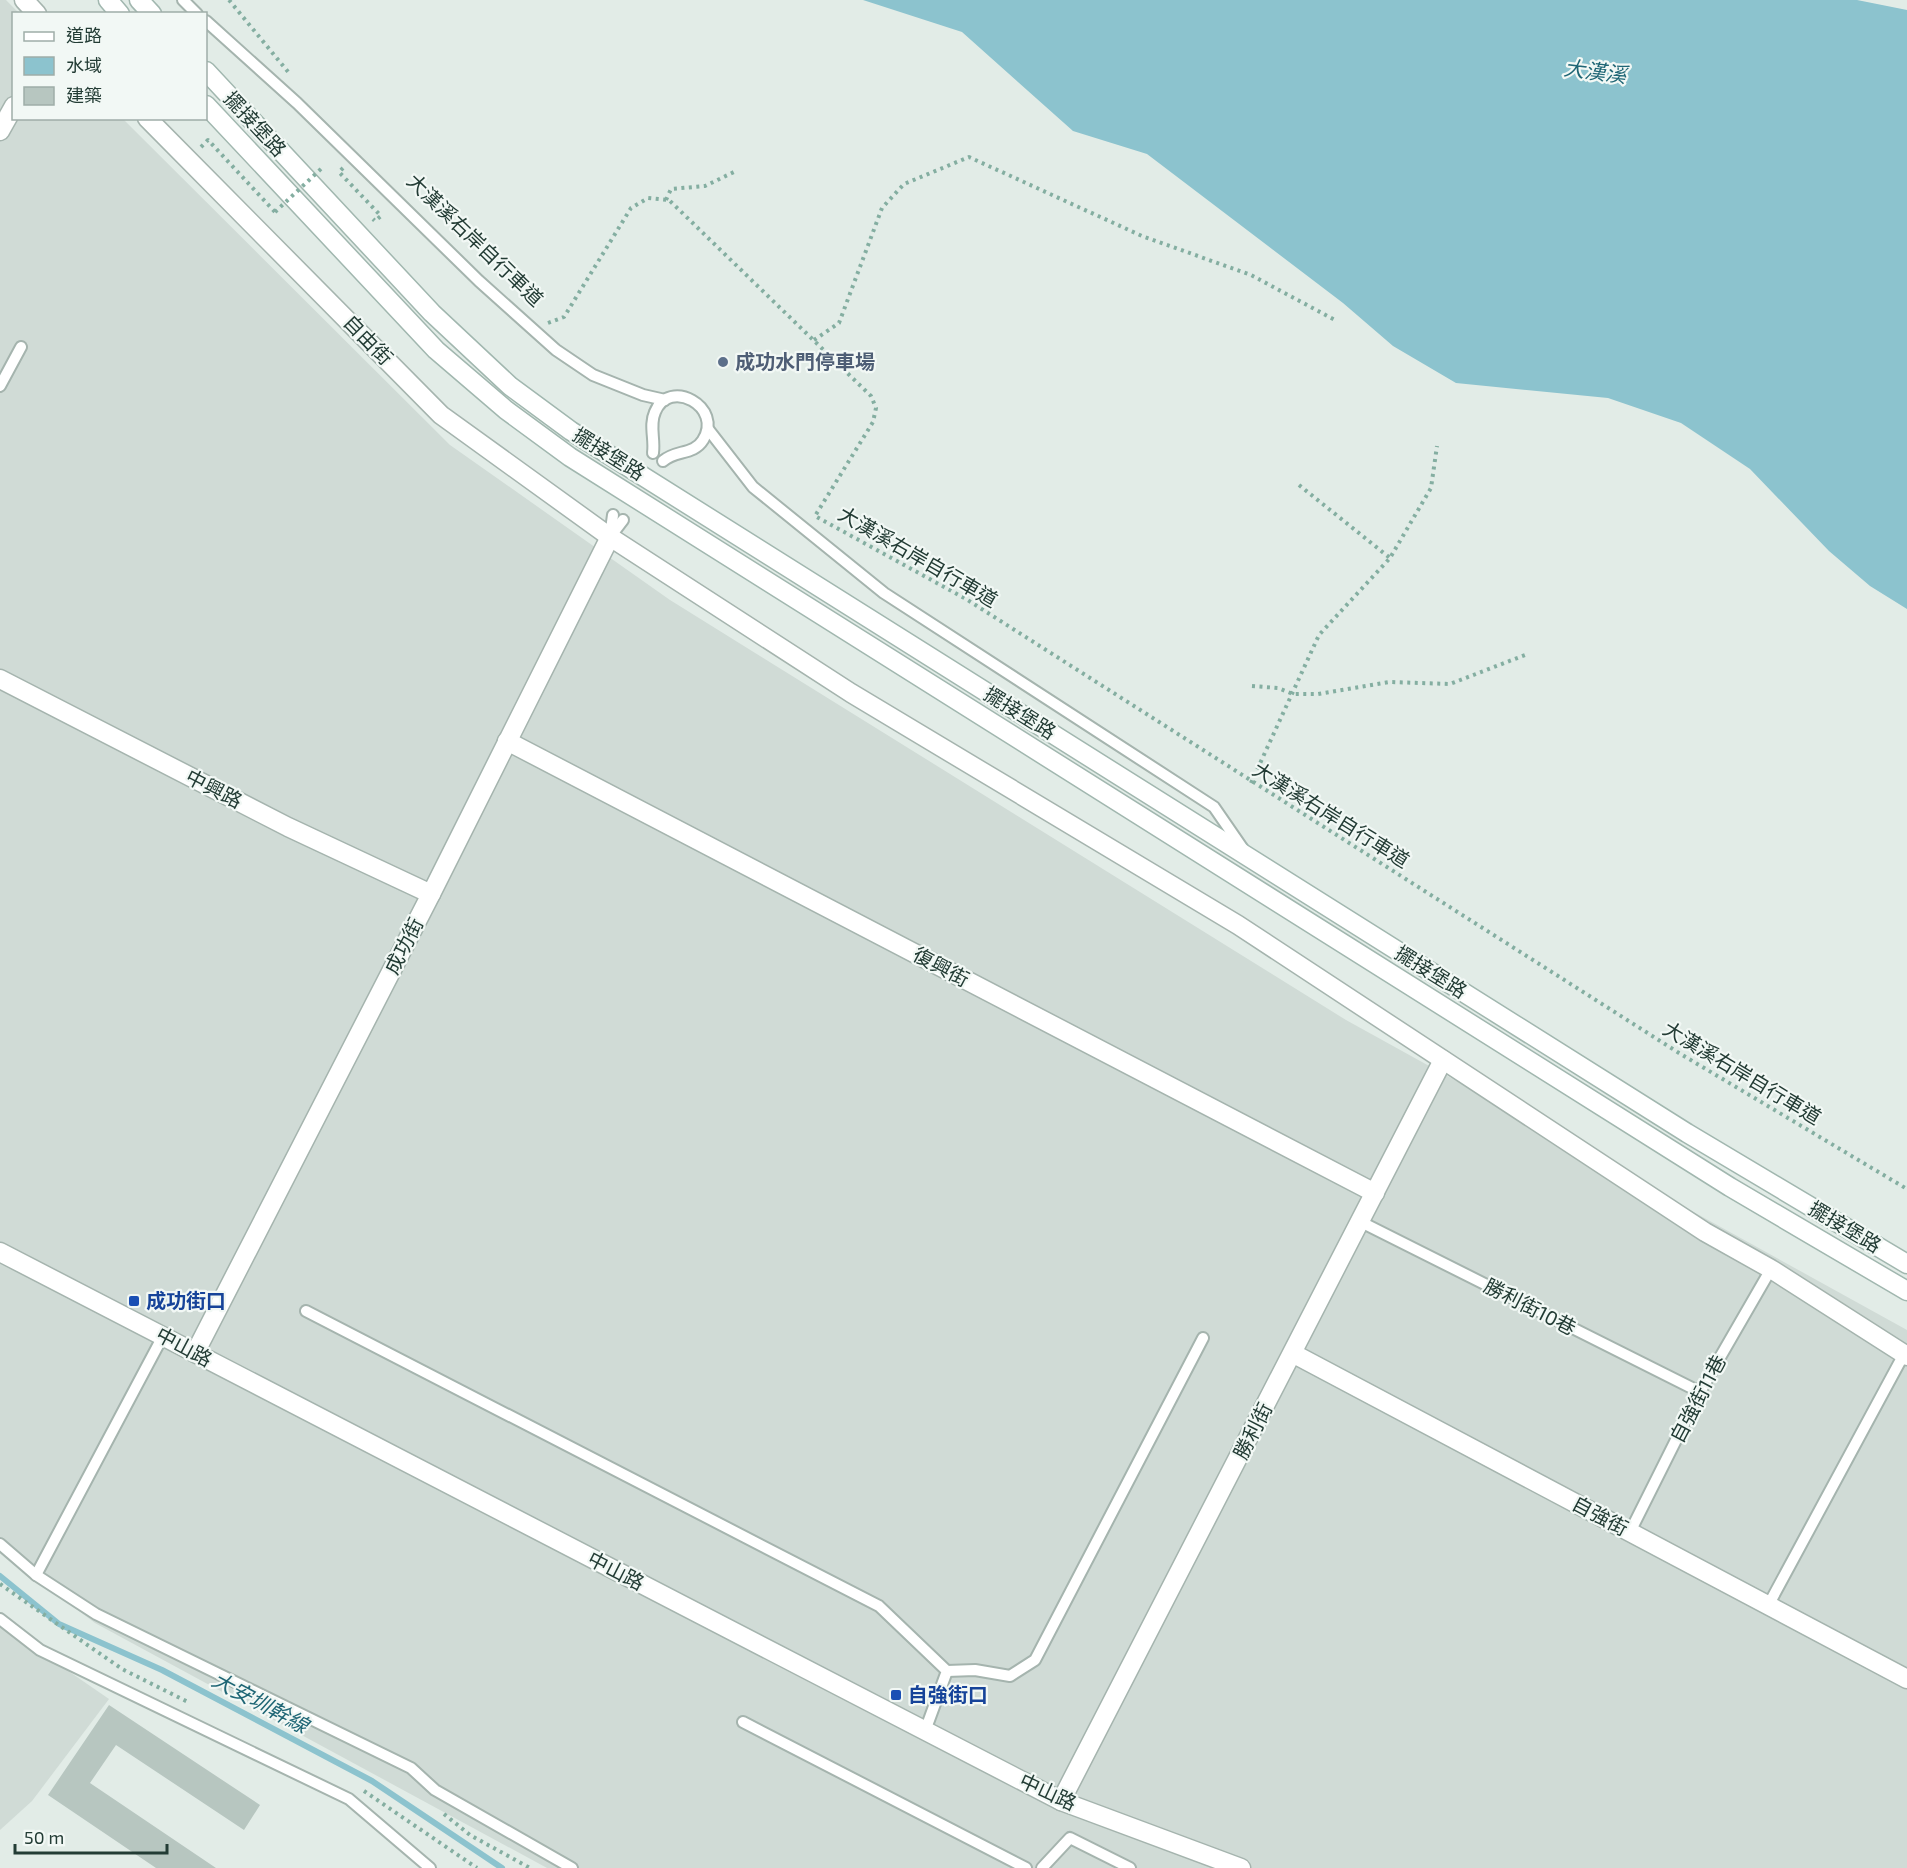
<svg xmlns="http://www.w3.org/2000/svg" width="1907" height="1868" font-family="'Exo 2','Noto Sans TC',sans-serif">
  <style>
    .built { fill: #d0dbd6 }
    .water { fill: #8cc3ce }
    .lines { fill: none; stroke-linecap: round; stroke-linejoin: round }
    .stream { stroke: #8cc3ce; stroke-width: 6 }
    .building { fill: #b7c6c0 }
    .lane-casing { stroke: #a5b4ae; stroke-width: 14 }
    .street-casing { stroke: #a5b4ae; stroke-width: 21 }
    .secondary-casing { stroke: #a1b7af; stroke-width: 21 }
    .path { stroke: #84aea1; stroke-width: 4; stroke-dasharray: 3 4.5; stroke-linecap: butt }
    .lane { stroke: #fff; stroke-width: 10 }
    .street { stroke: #fff; stroke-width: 18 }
    .secondary { stroke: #fff; stroke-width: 18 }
    .path-bridge { stroke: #84aea1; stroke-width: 4; stroke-dasharray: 3 4.5; stroke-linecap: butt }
    .service-dot { fill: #5c6f8a; stroke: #f2f8f5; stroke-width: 2 }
    .transit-dot { fill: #1a4fb4; stroke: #f2f8f5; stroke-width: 2 }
    .labels { text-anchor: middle; stroke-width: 4.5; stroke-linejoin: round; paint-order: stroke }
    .street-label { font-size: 20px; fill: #233c35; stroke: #f2f8f5 }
    .service-label { font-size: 20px; font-weight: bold; fill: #4e5e75; stroke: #f2f8f5; text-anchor: start }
    .transit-label { font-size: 20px; font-weight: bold; fill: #164399; stroke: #f2f8f5; text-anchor: start }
    .water-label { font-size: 21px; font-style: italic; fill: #1f6675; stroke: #f2f8f5 }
  </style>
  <rect width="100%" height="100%" fill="#e2ece7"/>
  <g class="built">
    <polygon points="0,0 6,0 19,13 14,14 14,118 123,119 450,445 670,600 1346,1020 1907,1330 1907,1868 547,1868 95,1623 0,1552"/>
    <polygon points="0,1624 109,1699 32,1801 0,1830"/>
  </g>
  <polygon class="water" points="863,0 1857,0 1907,10 1907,609 1870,586 1829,551 1750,469 1681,423 1608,398 1456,383 1393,346 1343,303 1147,154 1073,131 962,32"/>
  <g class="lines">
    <polyline class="stream" points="0,1576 59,1624 162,1670 372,1781 502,1868"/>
  </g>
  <polygon class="building" points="109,1705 260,1805 244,1830 116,1745 90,1783 216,1868 156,1868 48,1795"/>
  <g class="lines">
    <g class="lane-casing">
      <g id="lane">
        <polyline points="183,0 197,14"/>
        <polyline points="206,21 297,103 479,281 556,350 593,375 643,395 665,400"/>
        <polyline points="0,386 21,347"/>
        <polyline points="708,429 753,487 884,593 1214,807 1243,849"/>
        <path d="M653 453C655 439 649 425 655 412 669 377 724 407 703 440 694 455 675 450 663 461"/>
        <polyline points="610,537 613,515"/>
        <polyline points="610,537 623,520"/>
        <polyline points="1361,1222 1700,1392"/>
        <polyline points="306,1311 879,1606 947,1671 925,1731"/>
        <polyline points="1630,1532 1700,1392 1771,1269"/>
        <polyline points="0,1544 36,1575 96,1614 411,1768 435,1790 572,1868"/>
        <polyline points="36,1575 163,1336"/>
        <polyline points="1769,1604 1904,1354"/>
        <polyline points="0,1619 40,1650 349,1799 430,1868"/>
        <polyline points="947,1671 975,1670 1010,1676 1035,1660 1203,1338"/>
        <polyline points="743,1722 1026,1868"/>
        <polyline points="1042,1868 1070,1838 1130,1868"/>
      </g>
    </g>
    <g class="street-casing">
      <g id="street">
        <polyline points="24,0 37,14"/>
        <polyline points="147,118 441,415 610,537 851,693 1238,925 1705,1232 1771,1269 1907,1356"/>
        <polyline points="0,131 14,106"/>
        <polyline points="0,679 288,827 431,894"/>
        <polyline points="507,741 1375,1193"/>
        <polyline points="0,1252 1061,1801 1241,1868"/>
        <polyline points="195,1353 431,894 610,537"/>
        <polyline points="1294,1354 1907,1679"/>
        <polyline points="1061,1801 1443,1060"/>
      </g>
    </g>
    <g class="secondary-casing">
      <g id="secondary">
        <polyline points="108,0 120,14"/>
        <polyline points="139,0 152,14"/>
        <polyline points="206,71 432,313 510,386 571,431 1687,1133 1907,1264"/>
        <polyline points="206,105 436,350 506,410 570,457 1730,1187 1907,1291"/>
      </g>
    </g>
    <g class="path">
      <polyline points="229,0 289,73"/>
      <polyline points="201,147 208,140 275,212"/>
      <polyline points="343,168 339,172 381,216 375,221 373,219"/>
      <polyline points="666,200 671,189 705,186 736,171"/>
      <polyline points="548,323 564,317 631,208 648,198 669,200 871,396 876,408 873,422 815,516 966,599 1679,1053 1907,1189"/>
      <polyline points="814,340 839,323 882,208 904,184 969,157 1142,236 1251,275 1335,320"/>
      <polyline points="1299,485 1390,558"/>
      <polyline points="1252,686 1278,688 1293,694 1318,694 1389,682 1450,684 1525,655"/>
      <polyline points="1251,783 1319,635 1390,558 1431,488 1437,446"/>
      <polyline points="0,1584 122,1669 188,1702"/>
      <polyline points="364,1791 477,1868"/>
      <polyline points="444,1814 470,1835 530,1868"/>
    </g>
    <use href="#lane" class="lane"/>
    <use href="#street" class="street"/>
    <use href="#secondary" class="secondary"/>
    <polyline class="path-bridge" points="275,212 323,167"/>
  </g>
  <circle class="service-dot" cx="723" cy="362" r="6"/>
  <g class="transit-dot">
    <rect x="128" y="1295" width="12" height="12" rx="3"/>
    <rect x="890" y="1689" width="12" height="12" rx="3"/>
  </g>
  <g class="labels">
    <g class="street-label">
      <text transform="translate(255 124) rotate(47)" y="7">擺接堡路</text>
      <text transform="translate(475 240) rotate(44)" y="7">大漢溪右岸自行車道</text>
      <text transform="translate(368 340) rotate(46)" y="7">自由街</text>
      <text transform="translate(609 454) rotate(32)" y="7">擺接堡路</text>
      <text transform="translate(918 557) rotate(30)" y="7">大漢溪右岸自行車道</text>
      <text transform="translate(1020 713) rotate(32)" y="7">擺接堡路</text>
      <text transform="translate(214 789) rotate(27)" y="7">中興路</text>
      <text transform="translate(1331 815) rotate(32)" y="7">大漢溪右岸自行車道</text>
      <text transform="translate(404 946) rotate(-63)" y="7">成功街</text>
      <text transform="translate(941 967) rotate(28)" y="7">復興街</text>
      <text transform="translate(1431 972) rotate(32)" y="7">擺接堡路</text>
      <text transform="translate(1742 1073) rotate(31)" y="7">大漢溪右岸自行車道</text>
      <text transform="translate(1845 1227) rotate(31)" y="7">擺接堡路</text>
      <text transform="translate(1530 1307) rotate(27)" y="7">勝利街10巷</text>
      <text transform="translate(184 1347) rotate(28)" y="7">中山路</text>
      <text transform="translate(1698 1399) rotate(-62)" y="7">自強街11巷</text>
      <text transform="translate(1253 1431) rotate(-63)" y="7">勝利街</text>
      <text transform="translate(1600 1516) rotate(28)" y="7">自強街</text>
      <text transform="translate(616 1571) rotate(27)" y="7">中山路</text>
      <text transform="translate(1048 1792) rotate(25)" y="7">中山路</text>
    </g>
    <g class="service-label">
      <text x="735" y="369">成功水門停車場</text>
    </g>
    <g class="transit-label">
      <text x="146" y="1308">成功街口</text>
      <text x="908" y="1702">自強街口</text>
    </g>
    <g class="water-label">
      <text transform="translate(1595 72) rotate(7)" y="7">大漢溪</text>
      <text transform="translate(260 1703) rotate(28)" y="7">大安圳幹線</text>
    </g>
  </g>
  <rect x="12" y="12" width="195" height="108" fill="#f2f8f5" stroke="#9fada8" stroke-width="1.5"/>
  <rect x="24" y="32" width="30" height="9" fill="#ffffff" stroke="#9fada8" stroke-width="1.5"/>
  <text x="66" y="42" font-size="18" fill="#233c35">道路</text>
  <rect x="24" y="57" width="30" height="18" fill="#8cc3ce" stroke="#9fada8" stroke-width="1.5"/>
  <text x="66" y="72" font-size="18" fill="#233c35">水域</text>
  <rect x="24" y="87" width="30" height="18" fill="#b7c6c0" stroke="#9fada8" stroke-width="1.5"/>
  <text x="66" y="102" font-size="18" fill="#233c35">建築</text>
  <path d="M15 1844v9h152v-9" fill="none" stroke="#233c35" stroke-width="3"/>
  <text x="24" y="1844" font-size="18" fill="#233c35" stroke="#f2f8f5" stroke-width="4.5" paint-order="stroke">50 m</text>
</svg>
